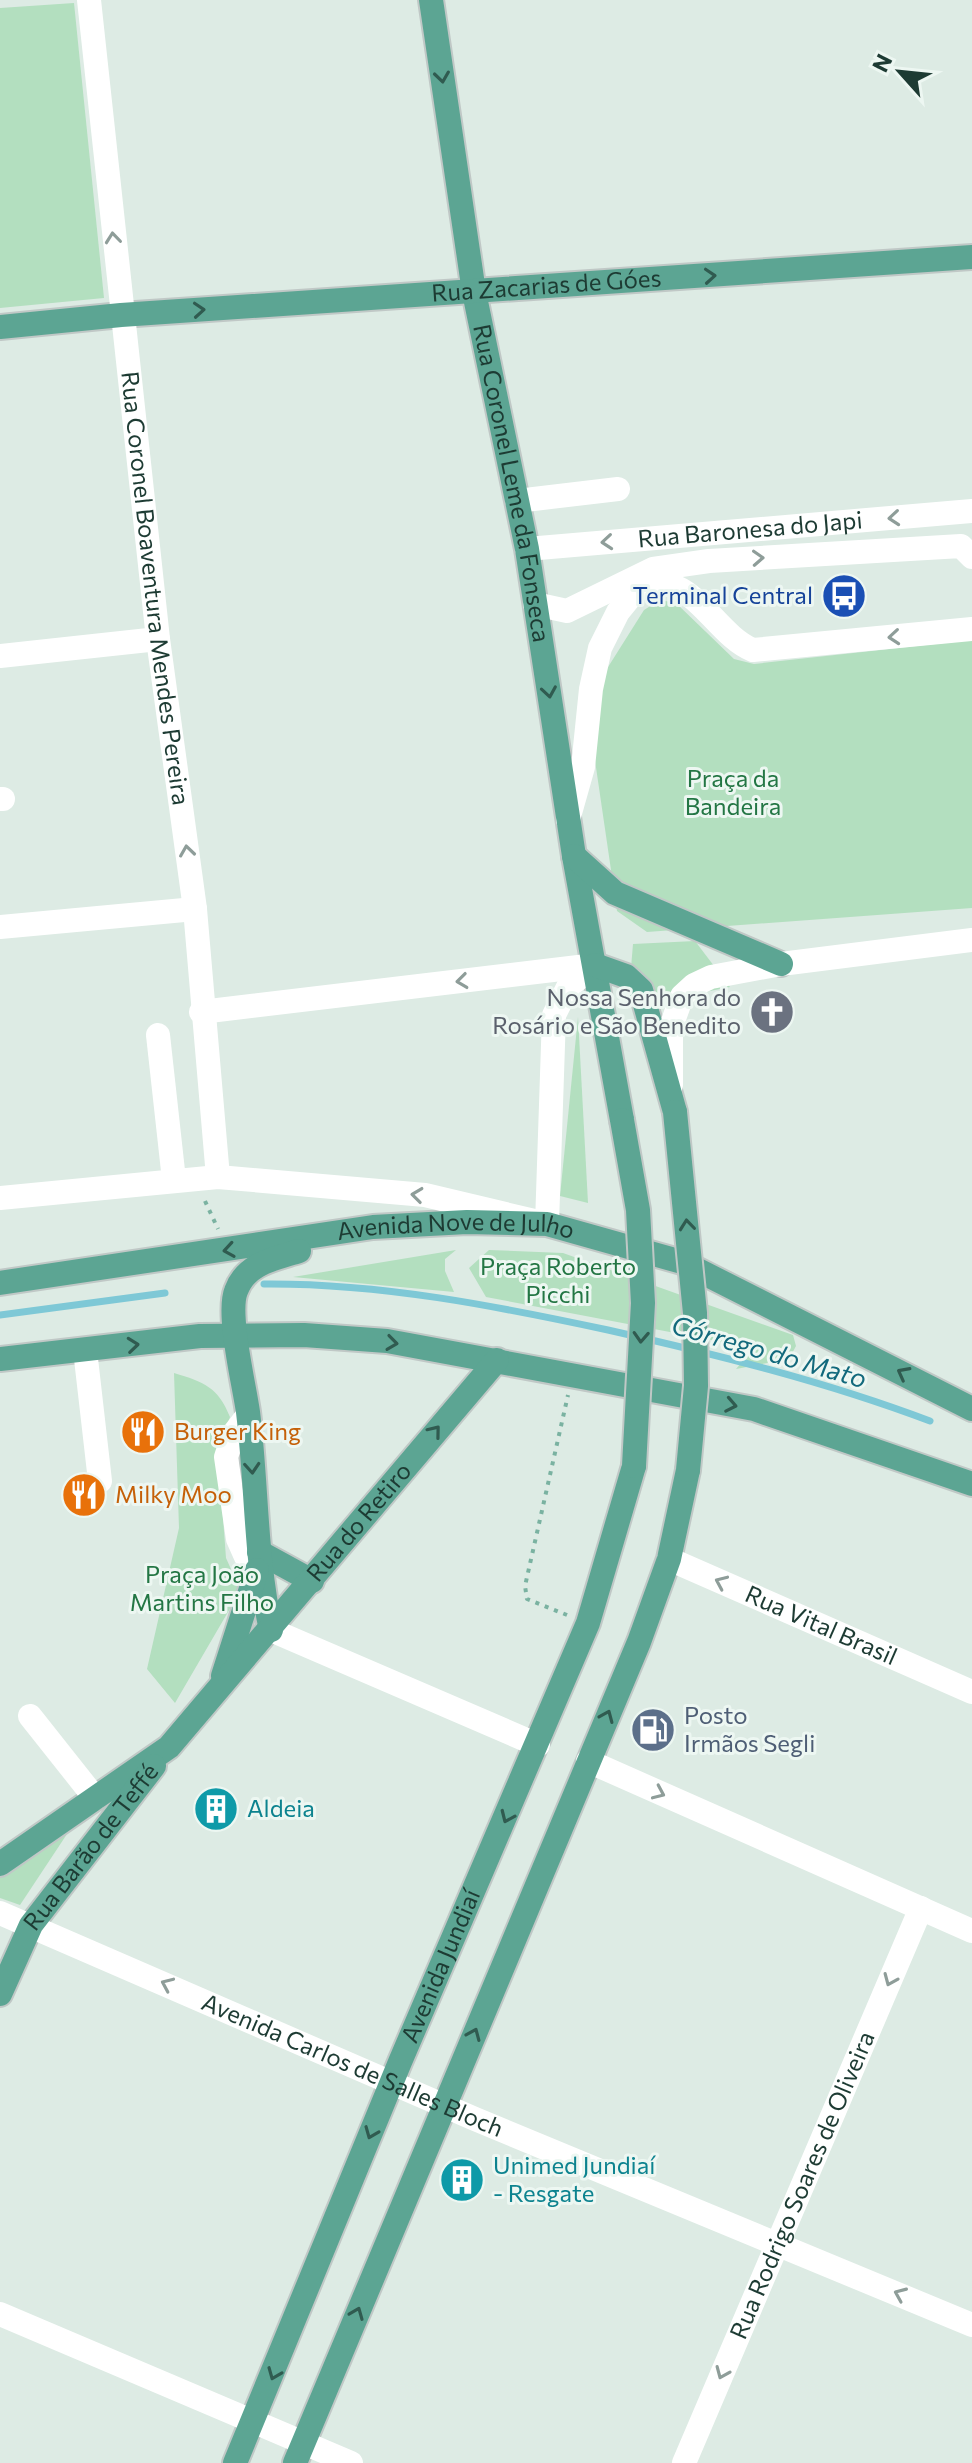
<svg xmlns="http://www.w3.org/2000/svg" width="972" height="2463" font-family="Commissioner,sans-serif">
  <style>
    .green { fill: #b3dfbf }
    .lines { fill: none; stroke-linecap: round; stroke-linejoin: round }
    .stream { stroke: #7ec8d6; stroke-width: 7 }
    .major-casing { stroke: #c0c8c6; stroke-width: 28 }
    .path { stroke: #7ab2a1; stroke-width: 4; stroke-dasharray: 4 6; stroke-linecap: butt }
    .minor { stroke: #fff; stroke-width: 24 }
    .major { stroke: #5ca593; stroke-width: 24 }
    .major-bridge-casing { stroke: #c0c8c6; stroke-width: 28; stroke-linecap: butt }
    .major-bridge { stroke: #5ca593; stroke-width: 24 }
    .oneway { stroke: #305b50 }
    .oneway2 { stroke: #8e9d99 }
    .labels { text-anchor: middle; stroke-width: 6; stroke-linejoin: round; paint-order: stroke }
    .street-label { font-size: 24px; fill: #1d3b33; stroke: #edf7f2 }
    .transit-label { font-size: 24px; fill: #164399; stroke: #edf7f2; text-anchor: end }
    .park-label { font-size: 24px; fill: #237644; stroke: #edf7f2 }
    .worship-label { font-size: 24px; fill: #5b616d; stroke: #edf7f2; text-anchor: end }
    .food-label { font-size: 24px; fill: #c56008; stroke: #edf7f2; text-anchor: start }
    .service-label { font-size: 24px; fill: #4e5e75; stroke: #edf7f2; text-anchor: start }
    .culture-label { font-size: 24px; fill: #0d838f; stroke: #edf7f2; text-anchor: start }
    .water-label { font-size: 26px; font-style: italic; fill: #12697c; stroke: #edf7f2 }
  </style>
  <rect width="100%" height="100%" fill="#ddebe4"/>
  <g class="green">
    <polygon points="74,3 104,298 0,308 0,8"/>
    <polygon points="660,600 676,603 734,659 754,664 972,640 972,908 647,932 617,911 592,740 603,675 644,610"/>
    <polygon points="695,941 730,987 660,1001 631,968 633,944"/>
    <polygon points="578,1017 588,1203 560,1196"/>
    <polygon points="456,1250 445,1259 445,1271 454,1292 293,1277"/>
    <polygon points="489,1250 563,1253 793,1335 796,1346 789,1359 736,1369 754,1348 486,1297 469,1268"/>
    <path d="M174 1373C204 1382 218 1387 230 1417L218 1450 226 1558 239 1587 235 1600 175 1703 147 1669 179 1528Z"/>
    <polygon points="71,1828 20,1905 0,1898 0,1874"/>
  </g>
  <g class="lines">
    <g class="stream">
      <path d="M264 1284C380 1283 496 1306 608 1330 718 1355 824 1381 930 1421"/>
      <polyline points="0,1315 165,1293"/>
    </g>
    <g class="major-casing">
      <g id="major">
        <path id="s6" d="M431 0 474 292 527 549 574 856 622 1120"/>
        <path id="s7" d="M0 327 121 315 972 257"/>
        <polyline points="574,856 615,893 781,964"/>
        <polyline points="595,965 626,976 641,990 675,1112"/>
        <path id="s8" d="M0 1283 373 1227 467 1222 547 1224 682 1262 972 1409"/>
        <polyline points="0,1359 200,1336 304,1335 387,1341 754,1409 972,1484"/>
        <polyline points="259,1552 312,1581"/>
        <path d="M271 1630C255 1558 257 1485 248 1412 244 1384 227 1314 236 1291 246 1263 274 1259 299 1251"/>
        <polyline points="223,1676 257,1570"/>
        <path id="s9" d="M0 1864 169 1747 497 1360"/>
        <path id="s10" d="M0 1994 31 1925 154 1766"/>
        <path id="s11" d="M235 2463 400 2062 588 1623 634 1466"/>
        <polyline points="295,2463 639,1642 669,1559 688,1470"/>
      </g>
    </g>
    <g class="path">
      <polyline points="205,1201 218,1229"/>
      <polyline points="567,1615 527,1599 525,1586 568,1395"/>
    </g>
    <g class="minor">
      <path id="s1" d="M89 0 158 639 195 909 218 1177"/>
      <polyline points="517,501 618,489"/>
      <path id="s2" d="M527 549 972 511"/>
      <path d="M642 588C690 566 713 634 753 650L972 629"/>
      <polyline points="535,604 567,611 653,569 709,561 961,546 972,557"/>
      <polyline points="0,656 158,639"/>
      <polyline points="0,799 3,799"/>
      <polyline points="568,820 583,767 591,689 600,648 618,612 649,574"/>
      <polyline points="0,927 195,909"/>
      <polyline points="201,1012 595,965"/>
      <polyline points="158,1035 174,1180"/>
      <polyline points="671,1085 671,1027 682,996 694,985 711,977 781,964 972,940"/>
      <polyline points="0,1198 218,1177 425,1195 547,1224 554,1015 568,987 595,965"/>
      <polyline points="85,1350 100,1481"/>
      <polyline points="248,1415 234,1433 226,1457 238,1539 246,1557 258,1565"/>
      <path id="s3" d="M669 1559 972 1692"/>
      <polyline points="271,1630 538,1745"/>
      <polyline points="30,1716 95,1798"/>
      <polyline points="588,1761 972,1931"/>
      <path id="s4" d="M0 1913 475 2119 972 2325"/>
      <polyline points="0,2314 351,2463"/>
      <path id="s5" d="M684 2463 921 1908"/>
    </g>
    <use href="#major" class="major"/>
    <g class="major-bridge-casing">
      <g id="major-bridge">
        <polyline points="675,1112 695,1313 696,1386 688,1470"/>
        <polyline points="622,1120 638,1210 643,1303 634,1466"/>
      </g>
    </g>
    <use href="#major-bridge" class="major-bridge"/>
  </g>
  <defs><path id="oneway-chevron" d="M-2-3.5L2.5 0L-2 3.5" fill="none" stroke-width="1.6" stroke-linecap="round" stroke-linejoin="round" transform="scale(2)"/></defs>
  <g class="oneway">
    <use href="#oneway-chevron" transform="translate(442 77) rotate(82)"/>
    <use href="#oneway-chevron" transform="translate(710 276) rotate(-4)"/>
    <use href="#oneway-chevron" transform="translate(199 310) rotate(-4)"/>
    <use href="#oneway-chevron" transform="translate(549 692) rotate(81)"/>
    <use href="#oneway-chevron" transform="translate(687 1225) rotate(-96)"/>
    <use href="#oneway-chevron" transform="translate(229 1250) rotate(171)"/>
    <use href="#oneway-chevron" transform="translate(641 1337) rotate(93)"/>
    <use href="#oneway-chevron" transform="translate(392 1343) rotate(8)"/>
    <use href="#oneway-chevron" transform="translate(133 1345) rotate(-6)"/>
    <use href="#oneway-chevron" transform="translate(903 1373) rotate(-152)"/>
    <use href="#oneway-chevron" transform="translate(731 1405) rotate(11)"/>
    <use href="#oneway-chevron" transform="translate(435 1431) rotate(-51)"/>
    <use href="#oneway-chevron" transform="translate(252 1468) rotate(86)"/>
    <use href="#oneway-chevron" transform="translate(607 1716) rotate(-67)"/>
    <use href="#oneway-chevron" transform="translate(507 1817) rotate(114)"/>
    <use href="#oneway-chevron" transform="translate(474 2034) rotate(-67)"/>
    <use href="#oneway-chevron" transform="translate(371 2133) rotate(112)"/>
    <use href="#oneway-chevron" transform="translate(357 2313) rotate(-68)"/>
    <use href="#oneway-chevron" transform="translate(274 2374) rotate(112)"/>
  </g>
  <g class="oneway2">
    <use href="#oneway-chevron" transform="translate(113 238) rotate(-96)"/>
    <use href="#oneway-chevron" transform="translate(894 518) rotate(175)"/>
    <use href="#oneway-chevron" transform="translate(607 542) rotate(175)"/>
    <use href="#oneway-chevron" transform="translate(758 558) rotate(-3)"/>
    <use href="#oneway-chevron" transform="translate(894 637) rotate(175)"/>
    <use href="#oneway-chevron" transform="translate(187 851) rotate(-98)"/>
    <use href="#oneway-chevron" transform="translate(462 981) rotate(173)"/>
    <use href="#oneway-chevron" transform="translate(417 1195) rotate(-173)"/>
    <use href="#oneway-chevron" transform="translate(721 1582) rotate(-156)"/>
    <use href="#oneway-chevron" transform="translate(659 1793) rotate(24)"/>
    <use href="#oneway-chevron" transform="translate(890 1980) rotate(113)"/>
    <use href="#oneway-chevron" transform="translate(167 1984) rotate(-156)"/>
    <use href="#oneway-chevron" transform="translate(900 2294) rotate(-157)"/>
    <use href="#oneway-chevron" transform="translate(722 2373) rotate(113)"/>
  </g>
  <defs>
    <g id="bus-disc" transform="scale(2.3)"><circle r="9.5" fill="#1a4fb4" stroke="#edf7f2"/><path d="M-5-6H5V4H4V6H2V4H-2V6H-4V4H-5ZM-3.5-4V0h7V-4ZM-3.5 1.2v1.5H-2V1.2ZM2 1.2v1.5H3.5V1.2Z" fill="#fff"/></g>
    <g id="church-disc" transform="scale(2.3)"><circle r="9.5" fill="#6b7280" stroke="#edf7f2"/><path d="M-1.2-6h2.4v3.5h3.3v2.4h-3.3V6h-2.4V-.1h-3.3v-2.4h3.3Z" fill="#fff"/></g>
    <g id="restaurant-disc" transform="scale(2.3)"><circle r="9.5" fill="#e8710a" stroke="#edf7f2"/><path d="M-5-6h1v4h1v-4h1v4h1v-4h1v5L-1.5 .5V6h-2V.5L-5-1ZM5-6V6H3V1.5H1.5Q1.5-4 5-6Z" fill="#fff"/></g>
    <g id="fuel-disc" transform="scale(2.3)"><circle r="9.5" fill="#5c6f8a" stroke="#edf7f2"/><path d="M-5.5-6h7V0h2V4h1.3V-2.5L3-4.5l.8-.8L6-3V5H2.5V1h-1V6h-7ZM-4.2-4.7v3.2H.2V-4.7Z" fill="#fff"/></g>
    <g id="building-disc" transform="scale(2.3)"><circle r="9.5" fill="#0f9aa8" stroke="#edf7f2"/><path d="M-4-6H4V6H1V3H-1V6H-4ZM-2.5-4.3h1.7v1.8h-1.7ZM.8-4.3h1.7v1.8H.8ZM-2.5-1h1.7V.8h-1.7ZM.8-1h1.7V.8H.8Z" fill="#fff"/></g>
  </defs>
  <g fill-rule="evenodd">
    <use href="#bus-disc" x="844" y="596"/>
    <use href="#church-disc" x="772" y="1012"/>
    <use href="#restaurant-disc" x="143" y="1432"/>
    <use href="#restaurant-disc" x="84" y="1495"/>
    <use href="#fuel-disc" x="653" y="1730"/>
    <use href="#building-disc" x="216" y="1809"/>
    <use href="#building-disc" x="462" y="2180"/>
  </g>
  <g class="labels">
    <g class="street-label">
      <text dy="8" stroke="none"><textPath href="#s7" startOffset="548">Rua Zacarias de Góes</textPath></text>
      <text dy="8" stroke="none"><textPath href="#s6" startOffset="490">Rua Coronel Leme da Fonseca</textPath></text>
      <text dy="8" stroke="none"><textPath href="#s2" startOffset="224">Rua Baronesa do Japi</textPath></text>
      <text dy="8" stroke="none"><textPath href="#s1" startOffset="592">Rua Coronel Boaventura Mendes Pereira</textPath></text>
      <text dy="8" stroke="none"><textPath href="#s8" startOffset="460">Avenida Nove de Julho</textPath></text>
      <text dy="8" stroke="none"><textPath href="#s9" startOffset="500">Rua do Retiro</textPath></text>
      <text dy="8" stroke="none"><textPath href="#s3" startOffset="166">Rua Vital Brasil</textPath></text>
      <text dy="8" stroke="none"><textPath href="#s10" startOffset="174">Rua Barão de Teffé</textPath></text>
      <text dy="8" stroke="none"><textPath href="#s11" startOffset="538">Avenida Jundiaí</textPath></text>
      <text dy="8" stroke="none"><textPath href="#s4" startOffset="384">Avenida Carlos de Salles Bloch</textPath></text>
      <text dy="8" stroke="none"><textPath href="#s5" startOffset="302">Rua Rodrigo Soares de Oliveira</textPath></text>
    </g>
    <g class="transit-label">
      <text x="813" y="604">Terminal Central</text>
    </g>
    <g class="park-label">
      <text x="733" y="787">Praça da<tspan x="733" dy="28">Bandeira</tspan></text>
      <text x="558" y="1275">Praça Roberto<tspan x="558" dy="28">Picchi</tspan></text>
      <text x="202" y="1583">Praça João<tspan x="202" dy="28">Martins Filho</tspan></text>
    </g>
    <g class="worship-label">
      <text x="741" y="1006">Nossa Senhora do<tspan x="741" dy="28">Rosário e São Benedito</tspan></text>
    </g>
    <g class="food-label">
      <text x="174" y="1440">Burger King</text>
      <text x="115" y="1503">Milky Moo</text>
    </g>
    <g class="service-label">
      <text x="684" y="1724">Posto<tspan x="684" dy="28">Irmãos Segli</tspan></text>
    </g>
    <g class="culture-label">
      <text x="247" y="1817">Aldeia</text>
      <text x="493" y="2174">Unimed Jundiaí<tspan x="493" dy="28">- Resgate</tspan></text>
    </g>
    <g class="water-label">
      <text transform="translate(769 1352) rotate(16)" y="9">Córrego do Mato</text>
    </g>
  </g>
  <g transform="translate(900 72) rotate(297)" stroke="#edf7f2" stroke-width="6" paint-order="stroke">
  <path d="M0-6L14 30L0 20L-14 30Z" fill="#1d3b33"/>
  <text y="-12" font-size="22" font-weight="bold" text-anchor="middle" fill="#1d3b33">N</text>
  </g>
</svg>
